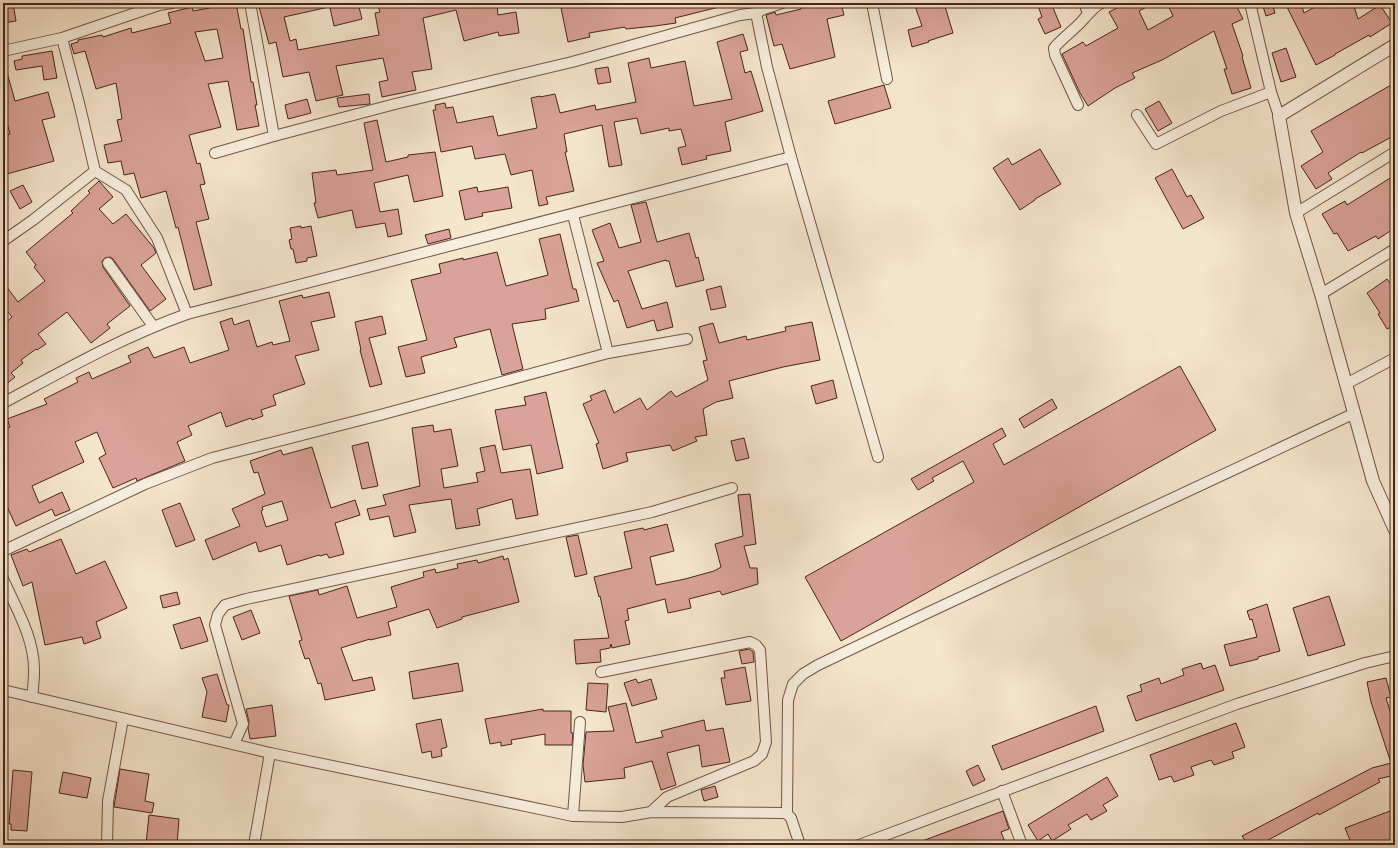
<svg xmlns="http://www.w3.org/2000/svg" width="1398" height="848" font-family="'Old Standard TT',serif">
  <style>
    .building { fill: #daa298; stroke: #462519; fill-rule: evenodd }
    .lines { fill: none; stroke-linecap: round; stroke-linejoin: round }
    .minor-casing { stroke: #725546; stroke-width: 12 }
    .tertiary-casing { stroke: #725546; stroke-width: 14 }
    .minor { stroke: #f8eede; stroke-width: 10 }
    .tertiary { stroke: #f8eede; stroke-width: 12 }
  </style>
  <rect width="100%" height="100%" fill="#f5e5cd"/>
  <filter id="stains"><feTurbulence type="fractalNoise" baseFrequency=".005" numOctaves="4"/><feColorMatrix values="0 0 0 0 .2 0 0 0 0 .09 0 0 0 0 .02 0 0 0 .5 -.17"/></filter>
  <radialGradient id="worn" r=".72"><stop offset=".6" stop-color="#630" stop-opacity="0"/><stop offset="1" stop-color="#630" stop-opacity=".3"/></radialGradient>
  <g class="building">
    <polygon points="3,3 13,3 16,21 3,23"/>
    <path d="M236 3 241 29H243L251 82H253L257 105H255L259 126 237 130 228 81 208 84 221 127 189 135 197 164 200 163 205 184 200 185 209 219 196 222 212 285 194 290 178 227 176 228 166 191 141 198 134 173 124 175 121 161 108 163 104 145 122 141 117 120 122 119 116 83 96 89 85 51 74 54 71 44 78 42V40L102 35 103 37 131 28 132 33 171 23 168 13 192 7 193 11ZM217 29 223 58 205 61 195 32Z"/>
    <polygon points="258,3 328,3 329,7 284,17 290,41 296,39 298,50 379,35 375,13 380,12 377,3 497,3 498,15 516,12 519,33 499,36 498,32 464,41 456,10 423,18 432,69 412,72 416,90 382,97 379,82 388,80 383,58 336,66 343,95 316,101 309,72 283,77 276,42 269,44"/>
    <polygon points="329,3 358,3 362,19 334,26"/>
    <polygon points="560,3 719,3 719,7 675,18 676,23 655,26 626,29 625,27 589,33 590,37 568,42"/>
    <polygon points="800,3 841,3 844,15 827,19 835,57 790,69 782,44 774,46 766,15 775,12 776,15 801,9"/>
    <polygon points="914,3 944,3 953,33 928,41 929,42 912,47 908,30 922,26"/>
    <polygon points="1037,3 1051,3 1061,27 1045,34 1038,19 1042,17"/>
    <polygon points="1127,3 1154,3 1139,11 1148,30 1173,16 1167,3 1235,3 1243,19 1232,24 1243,56 1242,57 1251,88 1232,94 1224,69 1227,69 1214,31 1162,60 1132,73 1135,78 1115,88 1088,106 1080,93 1062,54 1083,42 1086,46 1118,28 1109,12"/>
    <polygon points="1262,3 1272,3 1275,13 1266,16"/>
    <polygon points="1285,3 1301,3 1304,13 1322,3 1353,3 1358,19 1380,5 1392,23 1370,37 1369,35 1335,54 1335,55 1316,65"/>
    <polygon points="743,34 748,50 740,52 745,73 751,71 763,111 725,122 731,151 706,156 707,159 682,165 678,148 686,146 681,129 669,131 669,128 641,134 637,118 614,122 622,165 609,167 602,125 564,134 567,152 565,152 574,191 546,197 548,204 539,206 532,170 511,175 505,154 475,159 472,146 441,152 433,110 436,110 435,105 445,103 446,108 453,107 457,123 493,116 498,136 537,128 531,98 540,96 540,97 555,94 560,113 595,105 596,110 636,102 628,63 649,58 651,68 685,61 694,106 732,99 717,42"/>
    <polygon points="1286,48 1296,77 1281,82 1272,53"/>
    <polygon points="52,51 57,78 44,80 42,66 16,70 14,61 22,59 22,56"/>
    <polygon points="608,67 611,82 598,84 595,69"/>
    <polygon points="3,69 6,69 15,101 48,92 55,117 42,120 54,161 3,175 3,136 10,134 3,108"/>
    <polygon points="884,85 891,108 835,124 828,101"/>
    <polygon points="1391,85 1395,92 1395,135 1362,153 1361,152 1328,173 1332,179 1316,189 1301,166 1323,152 1311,131"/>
    <polygon points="369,94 370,104 339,107 337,98"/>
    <polygon points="307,99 311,113 288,119 285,105"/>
    <polygon points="1159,101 1172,123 1158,131 1145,109"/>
    <polygon points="377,120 386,162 408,157 408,155 435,152 443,196 414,202 408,175 374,183 380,212 398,209 402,234 388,237 385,223 356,228 352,210 318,218 314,203 316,203 312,173 336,170 337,175 373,170 364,123"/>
    <polygon points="1040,149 1061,184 1035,199 1035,200 1020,210 993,168 1008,158 1012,165"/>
    <polygon points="1172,169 1187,197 1191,195 1204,218 1183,229 1155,178"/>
    <polygon points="1395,175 1395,228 1378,239 1376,236 1348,251 1337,233 1334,234 1322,214 1345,201 1347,205"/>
    <polygon points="99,181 113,197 99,209 113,224 126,214 154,248 156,253 141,265 166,299 150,311 113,259 110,257 105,258 102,261 103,267 130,306 107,324 110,328 91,343 67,312 38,334 46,344 37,350 36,349 21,360 23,363 11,373 15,377 3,387 3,325 12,317 3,306 3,282 18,302 45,281 34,267 36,265 26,252 73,213 71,211 90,193 88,191"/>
    <polygon points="23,185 32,202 20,209 10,191"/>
    <polygon points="477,187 478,192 508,187 512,208 482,213 483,216 465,220 459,191"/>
    <polygon points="646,202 657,242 689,233 696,258 698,257 704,280 676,287 669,261 666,261 666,260 628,271 642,309 667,302 673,327 657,331 654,320 627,328 618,300 614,302 597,263 604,261 592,230 610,223 619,248 641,242 631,205"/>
    <polygon points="301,226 301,228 311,226 317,256 307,258 307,261 296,263 293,249 291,249 289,240 292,239 290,228"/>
    <polygon points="449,229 451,238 428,244 425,235"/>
    <polygon points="560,234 573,289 576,289 579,301 545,309 546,319 512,324 523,369 502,375 490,329 454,338 457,347 421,357 425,373 406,377 398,347 427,340 411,280 441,273 439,264 463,258 463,260 497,252 506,286 548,275 539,239"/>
    <polygon points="1387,279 1395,290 1395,325 1387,329 1378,314 1380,313 1367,293"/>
    <polygon points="721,286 726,307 711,310 706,290"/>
    <polygon points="329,292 335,317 311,322 319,350 295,356 305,384 273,395 276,405 261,410 263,416 252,420 251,418 226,427 221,412 188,426 192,435 177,442 185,461 137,481 136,478 113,488 99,458 106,454 97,432 75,442 84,462 32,486 39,503 62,492 70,510 55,516 52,509 16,526 3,498 3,430 10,427 7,419 47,404 44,399 78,382 76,378 89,372 92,379 131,362 128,356 148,347 154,358 184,347 190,363 229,350 220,322 232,318 234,325 249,320 257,347 272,342 273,345 290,341 279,301 302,295 303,298"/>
    <polygon points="382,316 386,334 369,338 382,384 370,387 360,350 361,350 355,322"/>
    <polygon points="812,322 820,360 783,367 729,381 733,398 716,402 703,409 707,435 695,437 697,441 673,451 670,445 626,453 628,461 603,469 596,444 599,443 583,404 592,400 590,396 605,390 614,413 640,398 647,410 671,391 676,397 708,380 703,361 707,360 699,327 713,323 719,343 746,336 747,340 786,331 785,327"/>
    <polygon points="1180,366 1216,430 841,641 805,577 974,482 963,461 932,478 934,481 918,490 911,479 1002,428 1006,436 993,444 1004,465"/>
    <polygon points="833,380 837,398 816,404 811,386"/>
    <polygon points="546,392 563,468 537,474 531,445 503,450 495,410 526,405 524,397"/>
    <polygon points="1052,399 1057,408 1024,428 1019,419"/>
    <polygon points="433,425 434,432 451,429 458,466 441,469 444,488 478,482 476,473 485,471 480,448 495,445 501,473 530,469 538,515 516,519 512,499 477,509 480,525 456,529 451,499 409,505 416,532 394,537 389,516 370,520 367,509 386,505 383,495 420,486 412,428"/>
    <polygon points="744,438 749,458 736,461 731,441"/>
    <polygon points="368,442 378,486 362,489 352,446"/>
    <path d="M312 447 331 508 355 500 360 515 335 523 344 554 329 558 327 554 320 556 319 555 287 565 281 545 259 552 256 542 213 560 205 540 240 526 232 509 265 494 258 472 254 473 250 461 281 450 283 455ZM282 501 288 520 266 527 261 511 263 510 262 507Z"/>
    <polygon points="750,494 756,544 744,546 750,568 757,568 758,584 722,595 720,591 689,599 691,608 668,613 665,599 627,609 629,620 625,621 630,644 612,648 611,644 610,648 600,650 601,662 576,664 574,640 609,638 600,596 599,597 594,577 632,568 624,532 643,528 644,530 667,524 674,551 650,557 656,585 685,579 714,571 721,567 715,544 743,536 738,495"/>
    <polygon points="180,503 195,540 176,547 162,510"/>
    <polygon points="578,535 587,574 575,577 566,537"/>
    <polygon points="61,539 76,574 105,561 127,608 96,622 101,638 84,644 82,637 45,645 32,582 23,586 11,555 27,549 29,552"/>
    <polygon points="503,556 504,560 508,558 519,602 462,617 462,619 437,628 429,609 388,622 391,635 370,640 370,639 341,648 353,681 372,677 375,690 325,700 321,683 318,684 309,658 305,659 299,641 302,640 289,596 318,590 319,595 347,586 357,618 397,607 391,587 424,577 423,572 435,569 436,573 458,568 457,564 477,560 478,563"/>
    <polygon points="177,592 180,604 163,608 160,596"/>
    <polygon points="1329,596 1345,645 1308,656 1293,608"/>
    <polygon points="1267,604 1280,651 1258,657 1258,659 1230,666 1224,645 1257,637 1252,619 1250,620 1247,611"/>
    <polygon points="251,610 260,633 242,640 233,617"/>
    <polygon points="200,617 208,641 181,649 173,625"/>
    <polygon points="749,649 753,652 754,662 742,664 739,651"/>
    <polygon points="458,663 463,691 413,699 409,672"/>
    <polygon points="1201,663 1203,669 1215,665 1224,690 1136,721 1127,696 1142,691 1140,685 1159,678 1161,684 1184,675 1182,669"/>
    <polygon points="745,667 751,701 726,705 721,678 725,678 724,671"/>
    <polygon points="217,674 227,705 229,705 226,722 202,717 207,692 202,678"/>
    <polygon points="1386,678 1391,697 1386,698 1395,727 1395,775 1378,779 1380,782 1319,815 1318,813 1259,845 1248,845 1242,836 1372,768 1391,763 1371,702 1367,682"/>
    <polygon points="636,679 638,683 651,679 657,699 632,706 624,683"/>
    <polygon points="588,683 608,684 606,712 586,710"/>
    <polygon points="626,703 636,743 663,737 661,731 704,720 706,731 723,728 730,762 702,767 699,745 667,753 676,785 661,790 652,761 624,768 625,778 585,782 583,765 586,732 614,731 608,707"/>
    <polygon points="272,705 276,736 250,739 248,728 249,722 246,709"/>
    <polygon points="1096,706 1104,731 1002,770 992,746"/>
    <polygon points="543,709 543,711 571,711 571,733 573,733 572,745 545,745 545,734 511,740 512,744 501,746 501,742 490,744 485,719"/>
    <polygon points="441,719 447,747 441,749 442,756 432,758 431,751 422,753 416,724"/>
    <polygon points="1236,723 1245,747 1232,752 1234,758 1214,765 1211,760 1191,767 1194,775 1174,782 1171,776 1159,780 1150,755"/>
    <polygon points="978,765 985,780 973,786 966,771"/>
    <polygon points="120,769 149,774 145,801 154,803 152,813 114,807"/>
    <polygon points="13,770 32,772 27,831 11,830 11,824 9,824"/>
    <polygon points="63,772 91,778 87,798 59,793"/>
    <polygon points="1107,777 1118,796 1103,805 1107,811 1091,820 1087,814 1068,825 1071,829 1052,841 1048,834 1038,841 1028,825"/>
    <polygon points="715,786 718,797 704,801 701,790"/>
    <polygon points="1003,811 1009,829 1001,832 1005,842 998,845 914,845 914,844"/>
    <polygon points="1390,811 1395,824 1395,845 1352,845 1345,828"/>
    <polygon points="149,815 179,819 177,845 146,844"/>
  </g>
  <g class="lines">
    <g class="minor-casing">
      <g id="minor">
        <polyline points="250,3 274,136"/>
        <polyline points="872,3 887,79"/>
        <polyline points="1084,3 1088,13"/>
        <polyline points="1250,3 1271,92 1279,116"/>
        <polyline points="756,13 767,67 791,157 878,457"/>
        <polyline points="62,38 80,107 95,171 126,190 157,238 187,314"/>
        <polyline points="3,51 62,38 159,5 172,3"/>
        <path d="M1078 105 1055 55 1054 48C1062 38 1073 31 1082 21 1088 14 1093 8 1101 3"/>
        <polyline points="1137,115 1156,144 1221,111 1271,92"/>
        <polyline points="215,153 274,136 395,104 572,62 740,15 756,13 764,9 782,3"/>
        <polyline points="1296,213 1395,152"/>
        <polyline points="573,215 608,353"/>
        <polyline points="3,241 33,220 95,171"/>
        <polyline points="108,263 153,326"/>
        <polyline points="1321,294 1395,249"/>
        <polyline points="1346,384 1395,358"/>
        <path d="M3 403C63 371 122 337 187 314L791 157"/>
        <polyline points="3,551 145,484 212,458 380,415 608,353 687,339"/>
        <path d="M3 579C16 608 35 639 34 672 34 680 33 689 32 697"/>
        <polyline points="601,672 750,642 756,645 760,650 766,742 762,754 754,761 667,797 651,812"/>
        <polyline points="3,690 270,753 573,816 622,817 651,812 783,813 787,814 791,818 800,845"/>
        <polyline points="234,744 243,724 215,625 218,614 225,605 246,599 652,512 732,488"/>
        <polyline points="1002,791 1022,845"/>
        <polyline points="787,814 788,700 793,684 803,674 818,665 925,614 1355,413"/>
        <polyline points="573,816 580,722"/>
        <polyline points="107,845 108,801 123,719"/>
        <polyline points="254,845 270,753"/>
        <polyline points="859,845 1237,704 1365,663 1395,656"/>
      </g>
    </g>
    <g class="tertiary-casing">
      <polyline id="tertiary" points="1395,45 1279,116 1296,213 1321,294 1373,481 1395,530"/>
    </g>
    <use href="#minor" class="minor"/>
    <use href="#tertiary" class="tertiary"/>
  </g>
  <rect width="1398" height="848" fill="none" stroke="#f5e5cd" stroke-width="16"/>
  <rect x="4" y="4" width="1390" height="840" fill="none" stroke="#462519" stroke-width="2"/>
  <rect x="8" y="8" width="1382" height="832" fill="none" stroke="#462519"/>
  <rect width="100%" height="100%" filter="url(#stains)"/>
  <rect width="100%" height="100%" fill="url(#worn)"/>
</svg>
